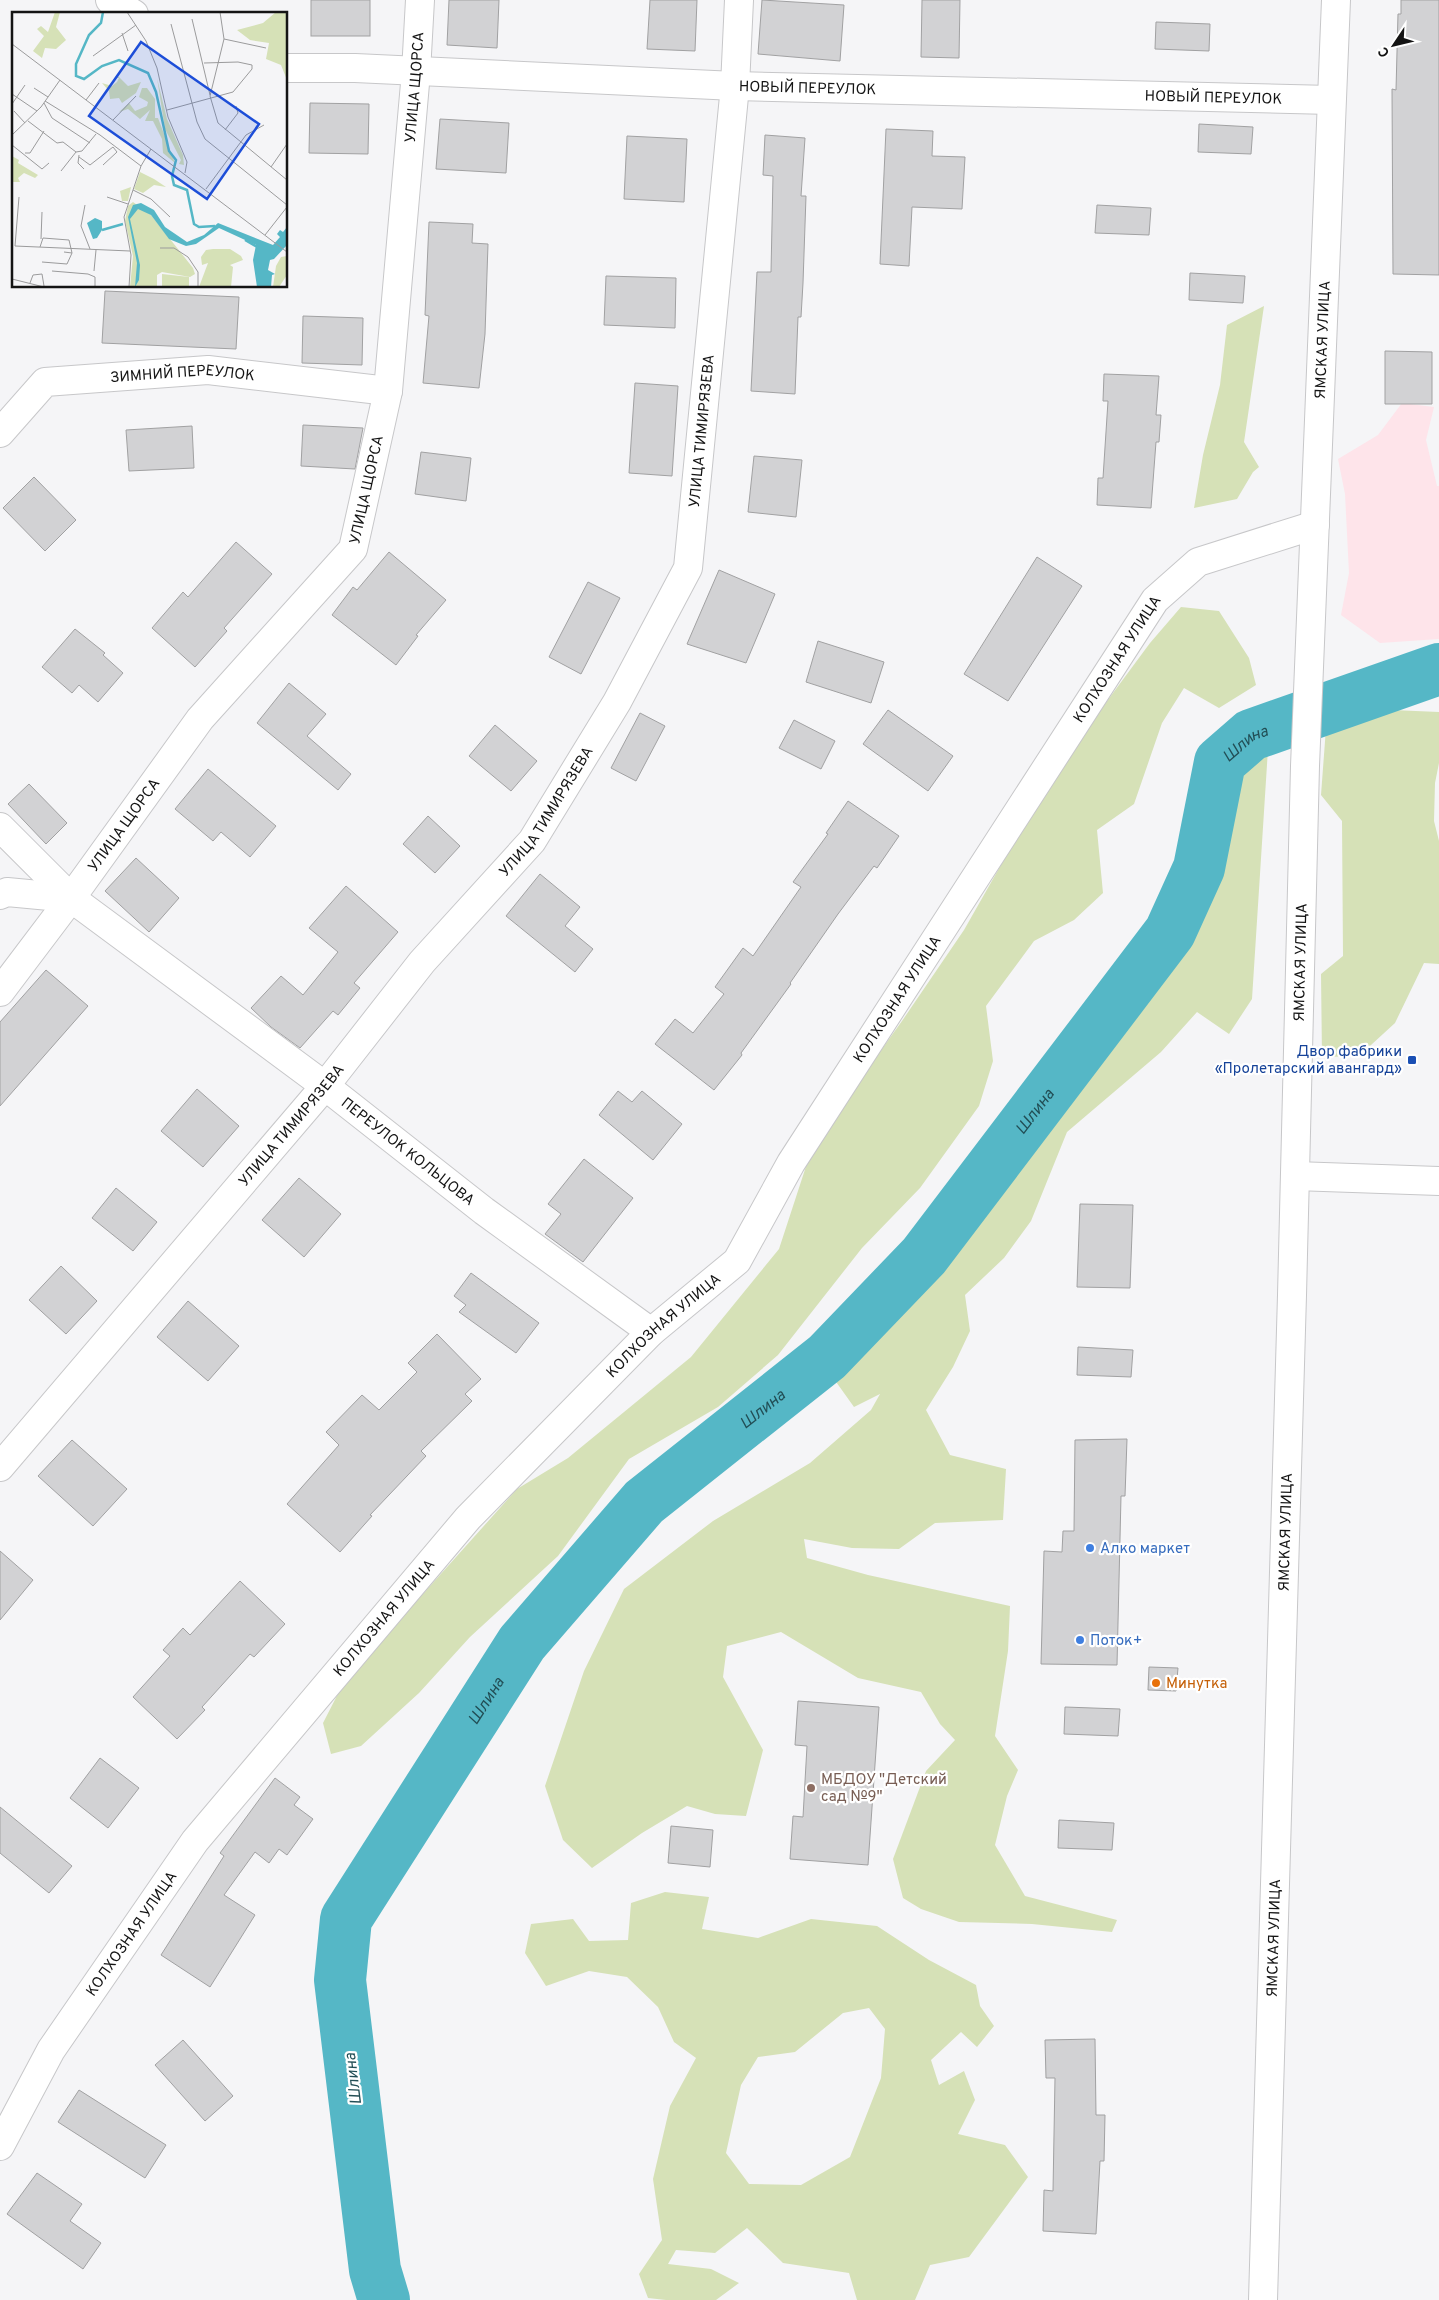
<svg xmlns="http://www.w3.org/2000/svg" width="1439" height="2300" font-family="Overpass,sans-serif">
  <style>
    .industrial { fill: #fee4ea }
    .green { fill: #d6e1b7; fill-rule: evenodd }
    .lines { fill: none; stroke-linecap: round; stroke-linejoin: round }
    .river { stroke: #55b7c6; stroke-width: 52 }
    .building { fill: #d2d2d4; stroke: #a1a1a2 }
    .street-casing { stroke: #c7c7c9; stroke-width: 30 }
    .secondary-casing { stroke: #c7c7c9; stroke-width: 30 }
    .highway-casing { stroke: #c7c7c9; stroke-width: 30 }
    .street { stroke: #fff; stroke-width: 28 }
    .secondary { stroke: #fff; stroke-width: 28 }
    .highway { stroke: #fff; stroke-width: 28 }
    .transit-dot { fill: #1a4fb4; stroke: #fff; stroke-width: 2 }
    .shop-dot { fill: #3f7fe0; stroke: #fff; stroke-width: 2 }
    .food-dot { fill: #e8710a; stroke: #fff; stroke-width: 2 }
    .education-dot { fill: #8d6e63; stroke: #fff; stroke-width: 2 }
    .labels { text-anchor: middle; stroke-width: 4.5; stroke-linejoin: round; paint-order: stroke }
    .street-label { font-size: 15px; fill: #141414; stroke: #fff }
    .transit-label { font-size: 15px; fill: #164399; stroke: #fff; text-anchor: end }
    .shop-label { font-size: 15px; fill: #366cbe; stroke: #fff; text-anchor: start }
    .food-label { font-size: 15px; fill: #c56008; stroke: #fff; text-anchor: start }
    .education-label { font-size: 15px; fill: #785e54; stroke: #fff; text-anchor: start }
    .water-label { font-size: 16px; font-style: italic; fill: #224e55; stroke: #fff }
    .inset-river { fill: none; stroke: #55b7c6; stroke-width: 2.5 }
    .inset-road { fill: none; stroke: #9b9b9c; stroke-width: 1 }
    .view { fill: #1d4ed8; fill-opacity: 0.15; stroke: #1d4ed8; stroke-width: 2.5 }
    .inset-edge { fill: none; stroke: #141414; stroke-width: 2.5 }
  </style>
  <rect width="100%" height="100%" fill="#f5f5f7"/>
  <polygon class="industrial" points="1402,403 1434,407 1426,440 1437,486 1439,486 1439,639 1380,643 1341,615 1349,573 1345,494 1338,459 1378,435"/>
  <g class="green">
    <polygon points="1264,306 1244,442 1259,467 1253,472 1237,499 1194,508 1203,455 1220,385 1227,325"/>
    <polygon points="1181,607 1219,611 1249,658 1256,685 1219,708 1184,688 1162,723 1134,804 1097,830 1103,893 1074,920 1034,941 986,1006 993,1061 979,1106 920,1188 862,1248 778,1355 718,1407 629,1459 558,1556 470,1637 419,1693 361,1746 331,1754 323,1723 344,1682 517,1489 568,1458 691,1357 779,1249 813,1145 902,1021 964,930 1022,828 1093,720 1150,643"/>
    <polygon points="1369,709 1439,712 1439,763 1435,783 1434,821 1439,841 1439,964 1424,963 1395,1023 1359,1056 1322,1057 1321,974 1343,956 1342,821 1321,795 1326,728 1344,718"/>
    <polygon points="1268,749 1252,999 1229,1034 1197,1012 1161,1052 1067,1132 1031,1221 1004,1258 965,1295 970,1331 953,1367 926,1410 950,1455 1006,1469 1003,1520 935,1523 899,1549 852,1548 804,1539 807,1558 868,1575 1010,1606 1008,1651 995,1736 1018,1770 1007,1796 995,1845 1025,1896 1117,1920 1112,1932 1032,1924 959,1922 921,1909 903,1898 893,1859 926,1771 955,1740 940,1724 921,1692 858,1678 781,1632 727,1646 723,1677 763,1750 746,1816 715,1814 687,1806 642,1833 592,1868 563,1840 545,1786 584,1671 624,1589 713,1521 810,1463 871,1410 880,1394 854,1407 834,1379 907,1298 984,1205 1044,1120 1169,959 1206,905 1223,817 1228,768"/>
    <path d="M665 1892 709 1897 702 1929 758 1938 811 1919 877 1926 929 1960 976 1985 980 2006 994 2026 977 2047 961 2032 931 2060 939 2085 964 2071 975 2100 958 2134 1005 2145 1028 2177 969 2257 930 2265 915 2300H857L849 2273 783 2263 747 2228 715 2253 676 2250 668 2264 711 2269 739 2283 716 2300H666L648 2298 639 2274 662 2240 653 2179 670 2106 696 2058 674 2042 658 2007 627 1977 589 1971 546 1986 525 1953 531 1924 573 1919 589 1941 628 1940 631 1903ZM869 2008 885 2029 881 2078 850 2157 801 2185 749 2184 726 2153 741 2085 758 2057 795 2052 843 2013Z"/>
  </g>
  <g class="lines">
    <path class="river" id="s1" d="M384 2300 375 2270 340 1980 346 1919 522 1643 644 1502 827 1357 924 1256 1170 932 1199 868 1220 762 1251 735 1439 669"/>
  </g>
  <g class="building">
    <rect x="311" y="0" width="59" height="36"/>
    <polygon points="449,0 499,0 497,48 447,45"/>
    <polygon points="650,0 697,0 695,51 647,49"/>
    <polygon points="762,0 844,5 840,61 758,54"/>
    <polygon points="922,0 960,0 959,58 921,57"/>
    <polygon points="1401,0 1439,0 1439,275 1393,274 1392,89 1396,90 1398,14 1401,14"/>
    <polygon points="1156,22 1210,24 1209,51 1155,49"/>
    <polygon points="310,103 369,104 368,154 309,153"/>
    <polygon points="440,119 509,123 506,173 436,169"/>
    <polygon points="1199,124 1253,127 1251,154 1198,152"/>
    <polygon points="886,129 933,131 932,156 965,157 962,209 912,207 909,266 880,264"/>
    <polygon points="765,135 805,138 801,196 806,196 803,283 801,317 798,317 795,394 751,391 757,272 771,272 773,176 763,175"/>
    <polygon points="627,136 687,139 684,202 624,199"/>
    <polygon points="1097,205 1151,208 1149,235 1095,233"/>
    <polygon points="429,222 473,224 472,243 488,244 485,334 479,388 423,383 429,316 425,315"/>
    <polygon points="1190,273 1245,276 1243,303 1189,300"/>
    <polygon points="606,276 676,278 675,328 604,325"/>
    <polygon points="105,291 239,297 236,349 102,343"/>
    <polygon points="303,316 363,318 362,365 302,363"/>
    <polygon points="1385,351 1432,352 1432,404 1385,404"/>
    <polygon points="1104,374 1159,376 1156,415 1161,415 1159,442 1156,442 1151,508 1097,505 1098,478 1103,478 1108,401 1103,401"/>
    <polygon points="635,383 678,386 672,476 629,473"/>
    <polygon points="303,425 363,428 355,469 301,466"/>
    <polygon points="192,426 194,468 129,471 126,430"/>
    <polygon points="421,452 471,458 466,501 415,494"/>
    <polygon points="754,456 802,460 796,517 748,512"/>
    <polygon points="34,477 76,520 45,551 3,508"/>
    <polygon points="236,542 272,574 224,628 227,631 195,667 152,628 183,592 188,597"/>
    <polygon points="389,552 446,600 416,635 418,636 396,665 332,615 353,587 357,590"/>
    <polygon points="1037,557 1082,586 1008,701 964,674"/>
    <polygon points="719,570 775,594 746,663 687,644"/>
    <polygon points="588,582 620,598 581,674 549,657"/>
    <polygon points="75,629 105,653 103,655 123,673 98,702 79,685 72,693 42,667"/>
    <polygon points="818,641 884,662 871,703 806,682"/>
    <polygon points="289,683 326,714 307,736 351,774 338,790 257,723"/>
    <polygon points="888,710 953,756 928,791 863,744"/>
    <polygon points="640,713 665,726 636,781 611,768"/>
    <polygon points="794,720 835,741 821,769 779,748"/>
    <polygon points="495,725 537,761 511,791 469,756"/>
    <polygon points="208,769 276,826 250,857 221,832 213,841 175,809"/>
    <polygon points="29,784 67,823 46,844 8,804"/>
    <polygon points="848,801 899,836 877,868 874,866 838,914 790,983 791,984 741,1053 742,1055 714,1090 655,1044 675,1019 693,1033 724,994 715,987 743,948 753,956 801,887 793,882 828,834 826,833"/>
    <polygon points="428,816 460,846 435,873 403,844"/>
    <polygon points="136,858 179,898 149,932 105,891"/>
    <polygon points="540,874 580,907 565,926 593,949 575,972 506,916"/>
    <polygon points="346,886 398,932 354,983 360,988 338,1015 333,1011 300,1048 271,1027 251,1008 281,976 303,995 338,952 309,928"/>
    <polygon points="46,970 88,1006 0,1106 0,1022"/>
    <polygon points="197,1089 239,1126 203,1167 161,1131"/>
    <polygon points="618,1091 632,1102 642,1091 682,1124 653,1160 599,1115"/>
    <polygon points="584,1159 633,1198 583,1262 545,1234 561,1214 548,1204"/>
    <polygon points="299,1178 341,1214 304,1257 262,1220"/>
    <polygon points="116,1188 157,1222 133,1251 92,1218"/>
    <polygon points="1080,1204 1133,1205 1130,1288 1077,1287"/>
    <polygon points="61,1266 97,1301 66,1334 29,1300"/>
    <polygon points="471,1273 539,1323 516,1353 459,1312 466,1305 454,1296"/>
    <polygon points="188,1301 239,1346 208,1381 157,1337"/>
    <polygon points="437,1334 481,1379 465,1394 472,1401 421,1451 426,1456 370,1515 372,1516 340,1552 287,1504 339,1445 326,1432 362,1395 379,1410 417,1372 408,1363"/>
    <polygon points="1078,1347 1133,1350 1131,1377 1077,1375"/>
    <polygon points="1127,1439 1125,1496 1121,1496 1117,1665 1041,1664 1044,1551 1062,1552 1063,1531 1074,1531 1075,1440"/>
    <polygon points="72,1440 127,1489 93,1526 38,1476"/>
    <polygon points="0,1551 33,1580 0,1620"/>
    <polygon points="240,1581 285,1624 254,1657 250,1654 202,1707 205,1710 177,1739 133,1697 170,1656 163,1650 183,1628 190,1635"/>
    <polygon points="1149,1667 1178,1668 1176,1691 1148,1690"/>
    <polygon points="798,1701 879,1707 868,1865 790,1859 793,1816 803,1817 807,1746 795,1745"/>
    <polygon points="1065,1707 1120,1709 1118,1736 1064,1734"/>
    <polygon points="100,1758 139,1788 108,1828 70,1798"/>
    <polygon points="275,1778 300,1797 294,1805 313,1819 287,1855 279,1849 269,1863 255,1852 224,1895 255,1915 210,1987 161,1955 224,1856 220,1853"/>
    <polygon points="0,1807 72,1866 49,1893 0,1853"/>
    <polygon points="1059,1820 1114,1823 1112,1850 1058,1848"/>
    <polygon points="671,1826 713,1830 710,1867 668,1863"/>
    <polygon points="1095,2039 1096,2115 1105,2115 1104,2161 1100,2161 1096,2234 1043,2231 1044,2190 1053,2191 1055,2078 1046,2078 1045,2040"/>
    <polygon points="183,2040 233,2096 205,2121 155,2065"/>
    <polygon points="79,2090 166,2145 145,2178 58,2122"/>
    <polygon points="37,2173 82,2204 70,2221 101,2243 83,2269 7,2214"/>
  </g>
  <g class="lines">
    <g class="street-casing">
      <g id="street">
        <polyline points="110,0 134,14"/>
        <path id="s2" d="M286 68H355L735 86 1331 100"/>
        <path id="s3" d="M0 433 45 382 208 370 388 391"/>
        <path id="s4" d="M0 827 71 898 325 1086 484 1211 651 1332"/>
        <path id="s5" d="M0 895 7 892 71 898 200 719 353 549 388 391 416 72 420 0"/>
        <polyline points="0,992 71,898"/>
        <path id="s6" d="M0 1467 325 1086 422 962 532 841 617 702 688 568 735 86 739 0"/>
        <path id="s7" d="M0 2146 51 2050 195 1841 468 1518 651 1332 737 1261 791 1163 1155 600 1198 562 1315 525"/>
      </g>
    </g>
    <g class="secondary-casing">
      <polyline id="secondary" points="1295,1176 1439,1181"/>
    </g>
    <g class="highway-casing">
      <g id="highway">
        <path id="s8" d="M1263 2300 1292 1295 1305 766 1336 0"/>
      </g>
    </g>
    <use href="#street" class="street"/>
    <use href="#secondary" class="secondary"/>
    <use href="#highway" class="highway"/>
  </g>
  <rect class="transit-dot" x="1407" y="1055" width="10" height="10" rx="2.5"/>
  <g class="shop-dot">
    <circle cx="1090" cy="1548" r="5"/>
    <circle cx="1080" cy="1640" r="5"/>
  </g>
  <circle class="food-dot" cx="1156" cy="1683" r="5"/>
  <circle class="education-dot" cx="811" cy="1788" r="5"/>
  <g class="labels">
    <g class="street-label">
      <text dy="5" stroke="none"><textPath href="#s5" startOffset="988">УЛИЦА ЩОРСА</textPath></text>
      <text dy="5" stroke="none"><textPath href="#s2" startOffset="522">НОВЫЙ ПЕРЕУЛОК</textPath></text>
      <text dy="5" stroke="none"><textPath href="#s2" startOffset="928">НОВЫЙ ПЕРЕУЛОК</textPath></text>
      <text dy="5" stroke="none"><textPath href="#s8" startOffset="1961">ЯМСКАЯ УЛИЦА</textPath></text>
      <text dy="5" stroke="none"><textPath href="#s3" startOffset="206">ЗИМНИЙ ПЕРЕУЛОК</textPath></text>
      <text dy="5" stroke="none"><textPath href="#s6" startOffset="1274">УЛИЦА ТИМИРЯЗЕВА</textPath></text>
      <text dy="5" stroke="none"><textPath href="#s5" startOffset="582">УЛИЦА ЩОРСА</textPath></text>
      <text dy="5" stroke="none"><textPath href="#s7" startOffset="1870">КОЛХОЗНАЯ УЛИЦА</textPath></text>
      <text dy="5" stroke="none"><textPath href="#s6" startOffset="854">УЛИЦА ТИМИРЯЗЕВА</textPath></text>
      <text dy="5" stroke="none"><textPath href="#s5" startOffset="162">УЛИЦА ЩОРСА</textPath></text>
      <text dy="5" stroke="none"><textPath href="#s8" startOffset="1338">ЯМСКАЯ УЛИЦА</textPath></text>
      <text dy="5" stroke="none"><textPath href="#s7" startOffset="1465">КОЛХОЗНАЯ УЛИЦА</textPath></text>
      <text dy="5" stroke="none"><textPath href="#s6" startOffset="449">УЛИЦА ТИМИРЯЗЕВА</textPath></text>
      <text dy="5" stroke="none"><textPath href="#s4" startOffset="522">ПЕРЕУЛОК КОЛЬЦОВА</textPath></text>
      <text dy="5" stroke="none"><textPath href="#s7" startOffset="1060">КОЛХОЗНАЯ УЛИЦА</textPath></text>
      <text dy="5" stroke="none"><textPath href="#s8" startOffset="768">ЯМСКАЯ УЛИЦА</textPath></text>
      <text dy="5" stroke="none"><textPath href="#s7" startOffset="655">КОЛХОЗНАЯ УЛИЦА</textPath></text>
      <text dy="5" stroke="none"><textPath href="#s7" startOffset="250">КОЛХОЗНАЯ УЛИЦА</textPath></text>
      <text dy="5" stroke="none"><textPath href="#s8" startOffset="362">ЯМСКАЯ УЛИЦА</textPath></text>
    </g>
    <g class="transit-label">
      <text x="1402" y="1056">Двор фабрики<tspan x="1402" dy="17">«Пролетарский авангард»</tspan></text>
    </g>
    <g class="shop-label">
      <text x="1100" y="1553">Алко маркет</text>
      <text x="1090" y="1645">Поток+</text>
    </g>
    <g class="food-label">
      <text x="1166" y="1688">Минутка</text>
    </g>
    <g class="education-label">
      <text x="821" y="1784">МБДОУ "Детский<tspan x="821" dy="17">сад №9"</tspan></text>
    </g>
    <g class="water-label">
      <text dy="6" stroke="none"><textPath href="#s1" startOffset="1889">Шлина</textPath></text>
      <text dy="6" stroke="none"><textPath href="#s1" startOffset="1454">Шлина</textPath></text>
      <text dy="6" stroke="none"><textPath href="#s1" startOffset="1049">Шлина</textPath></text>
      <text dy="6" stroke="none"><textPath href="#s1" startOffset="644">Шлина</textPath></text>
      <text transform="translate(352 2079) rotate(-97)" y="6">Шлина</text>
    </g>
  </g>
  <g transform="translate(12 12)">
    <rect width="275" height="275" fill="#f5f5f7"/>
    <path d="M43 0H48L44 15 54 28 44 37 33 36 30 46 21 39 32 24 25 17 29 14 36 20ZM264 0H275V68L269 53 254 47 257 31 238 28 225 18 251 11ZM105 63 116 74 129 70 124 81 110 91 107 86 98 87 97 79 90 71 100 74 105 70 107 66H103ZM145 66 155 107 171 143 172 153 167 152 169 148 153 117ZM130 76H135L143 87V106H146L163 151 151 141 150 127 141 109H133L138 98 128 107 116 97 107 100 117 91 123 99 135 94 136 90 127 85ZM0 144 7 148 6 151 26 163 23 166 12 161 6 166 8 170H0ZM128 160 142 167 154 175 142 173 131 181 122 177ZM119 175 116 189H110L108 179ZM121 190 139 203 181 256 183 262 178 265 150 260 145 263V275H118L121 244 113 209 116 194ZM201 237H218L229 244 231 248 218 253 221 255 219 275H187L196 251 190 253 189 245 194 238ZM275 244V263L267 275H261L264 254 269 245ZM150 262 177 265V275H150Z" fill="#d6e1b7"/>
    <path d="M129 191 142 198 153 215 175 230 192 223 206 211 261 233 268 225 265 222 268 218 271 220 275 215V233L262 247 258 248 256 258 263 262 260 263 259 275H245L241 248 244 233 207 216 184 232 174 234 157 227 139 203 126 197 118 207 128 253 127 268 123 275 125 251 116 205 121 193ZM83 206 90 209V218L85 226 81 227 75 211Z" fill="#55b7c6"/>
    <path class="inset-river" d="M91 0 89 11 77 23 64 52V64L72 67 90 54 107 48 136 61 144 80 157 139 164 148 160 164 162 173 175 178 182 212 187 215 203 214M90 218 111 212M233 228 247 236"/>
    <path class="inset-road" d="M115 0 134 29 145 56 156 105 175 150 173 161M208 0 212 27 198 84 206 111 275 168M180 7 198 83M159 12 185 110 193 127 275 193M110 21 116 39M212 27 254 36M0 32 275 240M81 44 124 13M22 76 36 85M0 82 25 99M74 88 87 71M33 89 88 123 129 154M32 91 40 106 78 131M0 92 13 73M155 98 221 80 240 57V53L226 50 192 51M2 99 13 111M101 108 124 84M16 109 45 131 51 130 64 140M213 118 226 101 224 94M0 123 29 95 48 68M0 133 30 157 37 151M13 141H18L32 119M67 143 66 151 72 157M67 145 78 153 101 135 105 140 91 153M259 155 275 132M49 159 64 140 70 139 84 122M194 177 234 123 252 113M121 178 139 187 158 205M7 185 3 234 118 239M95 185 116 192M73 193 69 214 78 237M253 223 275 195M29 227 30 200M28 235 31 226 57 228 60 241 52 240M148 236H162L176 245 186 260V275M30 250 55 252 60 241M40 259 76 262 83 265V275M82 259 84 238M0 267 32 275M18 271 21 263 30 262 32 274M117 275 119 243 112 205 129 154 139 137"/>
    <path class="view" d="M129 30 247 112 195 187 77 104Z"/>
    <rect width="275" height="275" class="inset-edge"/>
  </g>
  <g transform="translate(1394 45) rotate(235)" stroke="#ffffff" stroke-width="4" paint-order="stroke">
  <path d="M0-4L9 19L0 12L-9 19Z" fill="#141414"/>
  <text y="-8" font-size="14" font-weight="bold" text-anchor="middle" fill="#141414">С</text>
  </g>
</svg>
